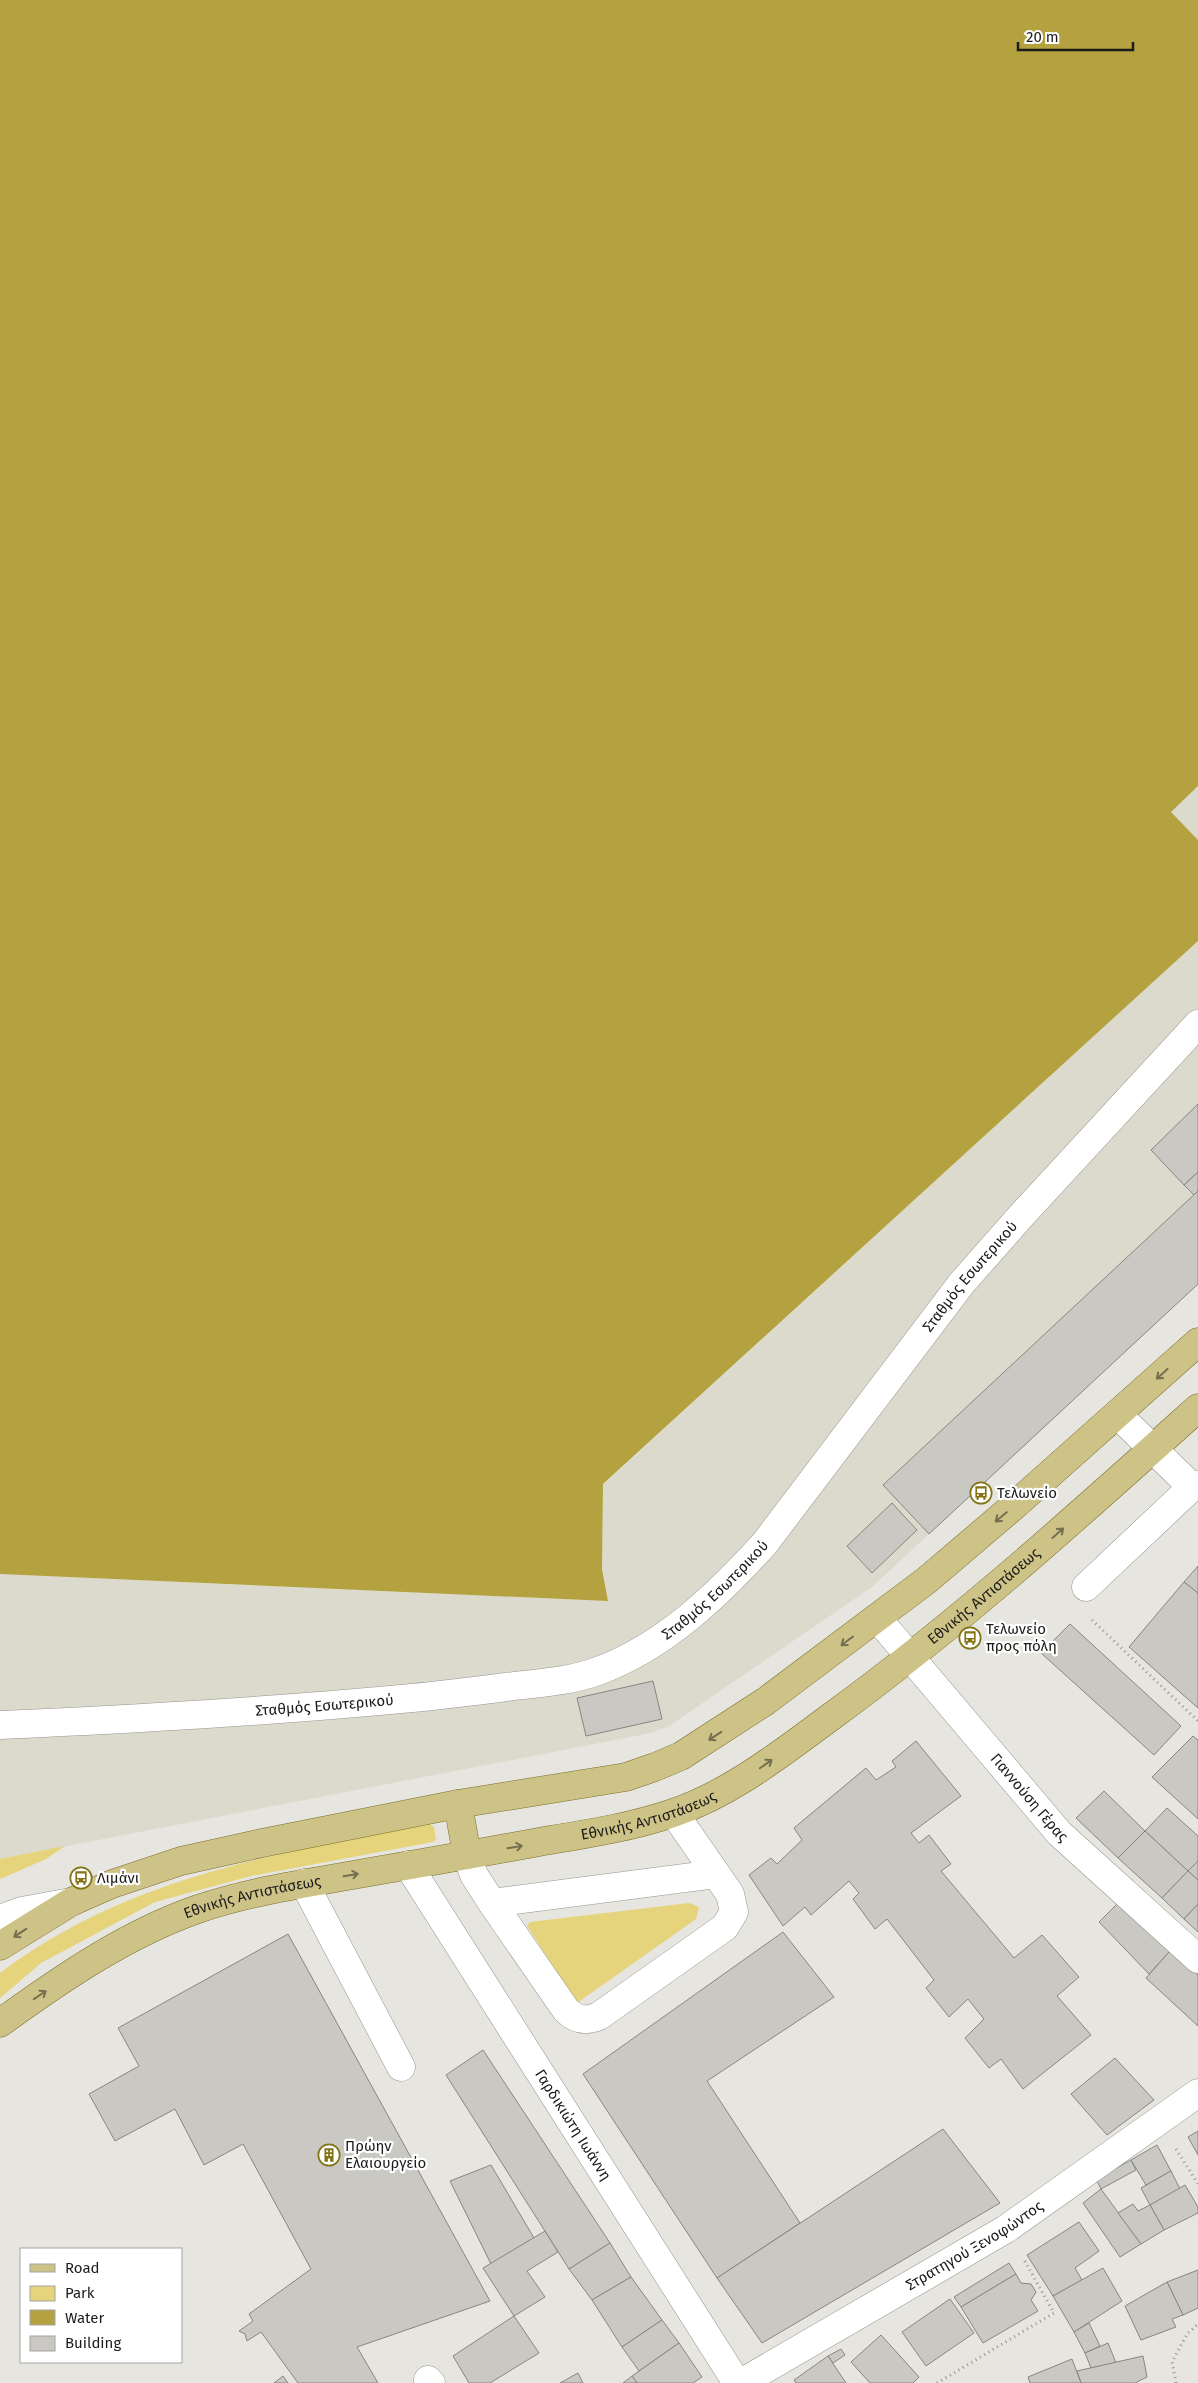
<svg xmlns="http://www.w3.org/2000/svg" width="1198" height="2383" font-family="'Fira Sans',sans-serif">
  <style>
    .built { fill: #dcdacc }
    .green { fill: #e5d47b }
    .water { fill: #b4a240 }
    .building { fill: #c9c8c2; stroke: #878681 }
    .lines { fill: none; stroke-linecap: round; stroke-linejoin: round }
    .minor-casing { stroke: #95948e; stroke-width: 29 }
    .major-casing { stroke: #7a6e2c; stroke-width: 29 }
    .path { stroke: #959490; stroke-width: 3; stroke-dasharray: 1 4; stroke-linecap: butt }
    .minor { stroke: #fff; stroke-width: 28 }
    .major { stroke: #cec386; stroke-width: 28 }
    .oneway { stroke: #746f50 }
    .labels { text-anchor: middle; stroke-width: 4.5; stroke-linejoin: round; paint-order: stroke }
    .street-label { font-size: 15px; fill: #1b1b19; stroke: #fff }
    .poi-label { font-size: 15px; fill: #1b1b19; stroke: #fff; text-anchor: start }
  </style>
  <rect width="100%" height="100%" fill="#e6e5df"/>
  <g class="built">
    <polygon points="1198,786 1198,840 1170,812"/>
    <polygon points="1198,941 1198,1284 872,1587 669,1726 651,1733 0,1859 0,1574 608,1601 602,1569 603,1485"/>
  </g>
  <g class="green">
    <path d="M430 1824 434 1827 436 1839 433 1842 251 1876 155 1902 41 1963 0 1998V1973C126 1877 278 1853 430 1824Z"/>
    <polygon points="65,1846 46,1859 0,1879 0,1859"/>
    <polygon points="689,1903 699,1907 696,1919 577,2003 527,1926 530,1922"/>
  </g>
  <polygon class="water" points="0,0 1198,0 1198,786 1171,812 1198,840 1198,941 603,1484 602,1569 608,1601 0,1574"/>
  <g class="building">
    <polygon points="1198,1104 1198,1172 1184,1185 1151,1150"/>
    <polygon points="1198,1172 1198,1191 1194,1195 1184,1185"/>
    <polygon points="1198,1191 1198,1284 929,1534 883,1485"/>
    <polygon points="892,1503 917,1530 872,1573 847,1546"/>
    <polygon points="1198,1566 1198,1593 1184,1582"/>
    <polygon points="1184,1582 1198,1593 1198,1708 1129,1647"/>
    <polygon points="1070,1624 1181,1726 1154,1755 1041,1653"/>
    <polygon points="653,1681 662,1719 586,1736 577,1698"/>
    <polygon points="1193,1736 1198,1740 1198,1819 1152,1777"/>
    <polygon points="916,1741 961,1796 911,1833 919,1843 929,1835 951,1864 941,1871 1014,1958 1042,1935 1079,1977 1057,1996 1091,2035 1023,2089 1001,2059 989,2068 965,2038 984,2019 968,1999 949,2017 926,1988 934,1980 887,1919 875,1929 853,1899 859,1893 849,1881 811,1915 805,1907 783,1926 749,1875 771,1858 777,1864 802,1840 794,1828 866,1768 876,1780 896,1767 892,1761"/>
    <polygon points="1104,1791 1145,1831 1118,1858 1076,1818"/>
    <polygon points="1167,1808 1198,1836 1198,1861 1188,1871 1145,1831"/>
    <polygon points="1145,1831 1188,1871 1162,1898 1118,1858"/>
    <polygon points="1198,1861 1198,1880 1188,1871"/>
    <polygon points="1188,1871 1198,1880 1198,1904 1184,1919 1162,1898"/>
    <polygon points="1119,1902 1171,1950 1149,1974 1099,1922"/>
    <polygon points="1198,1904 1198,1932 1184,1919"/>
    <polygon points="783,1932 834,1997 707,2081 800,2223 717,2278 583,2074"/>
    <polygon points="288,1934 490,2301 357,2347 378,2383 298,2383 261,2332 247,2341 245,2334 239,2331 253,2321 249,2314 311,2269 243,2144 204,2165 175,2109 115,2141 89,2094 139,2066 118,2028"/>
    <polygon points="1171,1950 1198,1975 1198,2026 1146,1978"/>
    <polygon points="483,2050 610,2243 569,2269 446,2075"/>
    <polygon points="1115,2058 1154,2100 1107,2135 1071,2094"/>
    <polygon points="943,2129 1000,2203 762,2343 717,2278"/>
    <polygon points="1198,2131 1198,2155 1188,2137"/>
    <polygon points="1157,2145 1171,2171 1146,2185 1131,2160"/>
    <polygon points="1131,2160 1136,2170 1101,2189 1096,2179"/>
    <polygon points="491,2165 534,2238 491,2264 450,2181"/>
    <polygon points="1171,2171 1180,2189 1150,2205 1141,2188"/>
    <polygon points="1185,2185 1198,2207 1198,2213 1164,2230 1150,2205"/>
    <polygon points="1101,2189 1141,2244 1120,2257 1083,2203"/>
    <polygon points="1133,2204 1138,2211 1150,2205 1164,2230 1141,2244 1118,2213"/>
    <polygon points="1079,2222 1099,2251 1075,2268 1082,2280 1053,2296 1027,2255"/>
    <polygon points="545,2231 558,2252 527,2271 545,2297 514,2316 483,2268"/>
    <polygon points="610,2243 631,2277 592,2300 569,2269"/>
    <polygon points="1009,2263 1016,2274 961,2307 954,2297"/>
    <polygon points="1103,2268 1122,2301 1074,2332 1053,2296"/>
    <polygon points="1198,2270 1198,2308 1183,2315 1167,2282"/>
    <polygon points="1016,2274 1021,2283 1031,2284 1036,2292 1031,2300 1038,2311 983,2343 961,2307"/>
    <polygon points="631,2277 662,2320 622,2347 592,2300"/>
    <polygon points="1167,2282 1183,2315 1172,2319 1176,2327 1141,2340 1125,2306"/>
    <polygon points="950,2299 974,2333 926,2366 902,2332"/>
    <polygon points="514,2316 539,2353 490,2383 469,2383 453,2356"/>
    <polygon points="662,2320 679,2343 639,2371 622,2347"/>
    <polygon points="1089,2323 1100,2346 1085,2353 1074,2332"/>
    <polygon points="881,2335 919,2377 913,2383 870,2383 851,2362"/>
    <polygon points="679,2343 702,2377 693,2383 637,2383 632,2376"/>
    <polygon points="1108,2343 1116,2363 1091,2368 1085,2353"/>
    <polygon points="841,2349 845,2355 833,2363 828,2356"/>
    <polygon points="828,2356 846,2383 796,2383 794,2380"/>
    <polygon points="1143,2356 1147,2377 1135,2383 1081,2383 1077,2371"/>
    <polygon points="1072,2359 1081,2383 1030,2383 1028,2377"/>
    <polygon points="578,2373 583,2383 560,2383"/>
    <polygon points="283,2376 288,2383 274,2383"/>
    <polygon points="632,2376 637,2383 623,2383"/>
  </g>
  <g class="lines">
    <g class="minor-casing">
      <g id="minor">
        <polyline points="1117,1414 1192,1487"/>
        <polyline points="1086,1587 1192,1487 1198,1485"/>
        <path id="s1" d="M878 1619 1059 1833 1198 1959"/>
        <path id="s2" d="M0 1725C137 1719 275 1711 412 1698 444 1695 475 1691 506 1687 537 1683 568 1682 598 1671 664 1647 719 1594 765 1543L961 1284 1020 1217 1198 1024"/>
        <path d="M467 1855 474 1875 492 1903 566 2010C576 2020 585 2022 599 2016L725 1927 734 1912 730 1894 674 1813"/>
        <path id="s3" d="M408 1865 737 2383"/>
        <polyline points="304,1883 401,2067"/>
        <polyline points="492,1903 716,1874"/>
        <polyline points="0,1919 22,1911 71,1902"/>
        <polyline points="428,2380 431,2383"/>
        <path id="s4" d="M741 2383 1006 2229 1198 2093"/>
      </g>
    </g>
    <g class="major-casing">
      <g id="major">
        <polyline points="458,1804 467,1855"/>
        <polyline points="0,1946 71,1902 112,1884 181,1861 262,1843 458,1804 626,1777 655,1767 681,1756 766,1701 927,1580 1015,1505 1198,1342"/>
        <path id="s5" d="M0 2023C61 1979 126 1934 198 1909 248 1892 301 1884 353 1875 417 1864 481 1853 544 1841 587 1834 632 1827 673 1813 732 1793 783 1752 832 1716 961 1622 1079 1515 1198 1408"/>
      </g>
    </g>
    <g class="path">
      <polyline points="1092,1620 1198,1721"/>
      <polyline points="1176,2149 1198,2184"/>
      <polyline points="937,2383 1054,2313 1023,2258"/>
      <polyline points="1176,2383 1172,2362 1187,2334 1198,2324"/>
    </g>
    <use href="#minor" class="minor"/>
    <use href="#major" class="major"/>
  </g>
  <defs><path id="oneway-shaft" d="M-6 0H5M1.5-3L5.5 0L1.5 3" fill="none" stroke-width="1.6" stroke-linecap="round" stroke-linejoin="round" transform="scale(1.25)"/></defs>
  <g class="oneway">
    <use href="#oneway-shaft" transform="translate(1162 1374) rotate(138)"/>
    <use href="#oneway-shaft" transform="translate(1001 1517) rotate(140)"/>
    <use href="#oneway-shaft" transform="translate(1058 1533) rotate(-42)"/>
    <use href="#oneway-shaft" transform="translate(847 1641) rotate(143)"/>
    <use href="#oneway-shaft" transform="translate(715 1736) rotate(147)"/>
    <use href="#oneway-shaft" transform="translate(766 1764) rotate(-35)"/>
    <use href="#oneway-shaft" transform="translate(515 1847) rotate(-10)"/>
    <use href="#oneway-shaft" transform="translate(351 1875) rotate(-10)"/>
    <use href="#oneway-shaft" transform="translate(20 1933) rotate(147)"/>
    <use href="#oneway-shaft" transform="translate(40 1995) rotate(-34)"/>
  </g>
  <defs>
    <g id="bus-ring" transform="scale(1.125)"><circle r="9.5" fill="#fff" stroke="#837315" stroke-width="1.5"/><path d="M-5-6H5V4H4V6H2V4H-2V6H-4V4H-5ZM-3.5-4V0h7V-4ZM-3.5 1.2v1.5H-2V1.2ZM2 1.2v1.5H3.5V1.2Z" fill="#837315"/></g>
    <g id="building-ring" transform="scale(1.125)"><circle r="9.5" fill="#fff" stroke="#837315" stroke-width="1.5"/><path d="M-4-6H4V6H1V3H-1V6H-4ZM-2.5-4.3h1.7v1.8h-1.7ZM.8-4.3h1.7v1.8H.8ZM-2.5-1h1.7V.8h-1.7ZM.8-1h1.7V.8H.8Z" fill="#837315"/></g>
  </defs>
  <g fill-rule="evenodd">
    <use href="#bus-ring" x="981" y="1493"/>
    <use href="#bus-ring" x="970" y="1638"/>
    <use href="#bus-ring" x="81" y="1878"/>
    <use href="#building-ring" x="329" y="2155"/>
  </g>
  <g class="labels">
    <g class="street-label">
      <text dy="5" stroke="none"><textPath href="#s2" startOffset="1150">Σταθμός Εσωτερικού</textPath></text>
      <text dy="5" stroke="none"><textPath href="#s2" startOffset="745">Σταθμός Εσωτερικού</textPath></text>
      <text dy="5" stroke="none"><textPath href="#s5" startOffset="1095">Εθνικής Αντιστάσεως</textPath></text>
      <text dy="5" stroke="none"><textPath href="#s2" startOffset="325">Σταθμός Εσωτερικού</textPath></text>
      <text dy="5" stroke="none"><textPath href="#s1" startOffset="234">Γιαννούση Γέρας</textPath></text>
      <text dy="5" stroke="none"><textPath href="#s5" startOffset="690">Εθνικής Αντιστάσεως</textPath></text>
      <text dy="5" stroke="none"><textPath href="#s5" startOffset="285">Εθνικής Αντιστάσεως</textPath></text>
      <text dy="5" stroke="none"><textPath href="#s3" startOffset="308">Γαρδικιώτη Ιωάννη</textPath></text>
      <text dy="5" stroke="none"><textPath href="#s4" startOffset="271">Στρατηγού Ξενοφώντος</textPath></text>
    </g>
    <g class="poi-label">
      <text x="997" y="1498">Τελωνείο</text>
      <text x="986" y="1634">Τελωνείο<tspan x="986" dy="17">προς πόλη</tspan></text>
      <text x="97" y="1883">Λιμάνι</text>
      <text x="345" y="2151">Πρώην<tspan x="345" dy="17">Ελαιουργείο</tspan></text>
    </g>
  </g>
  <rect x="20" y="2248" width="162" height="115" fill="#ffffff" stroke="#a4a4a3"/>
  <rect x="30" y="2264" width="25" height="8" fill="#cec386" stroke="#a4a4a3"/>
  <text x="65" y="2273" font-size="15" fill="#1b1b19">Road</text>
  <rect x="30" y="2286" width="25" height="15" fill="#e5d47b" stroke="#a4a4a3"/>
  <text x="65" y="2298" font-size="15" fill="#1b1b19">Park</text>
  <rect x="30" y="2310" width="25" height="15" fill="#b4a240" stroke="#a4a4a3"/>
  <text x="65" y="2323" font-size="15" fill="#1b1b19">Water</text>
  <rect x="30" y="2336" width="25" height="15" fill="#c9c8c2" stroke="#a4a4a3"/>
  <text x="65" y="2348" font-size="15" fill="#1b1b19">Building</text>
  <path d="M1018 42v8h115v-8" fill="none" stroke="#1b1b19" stroke-width="2.5"/>
  <text x="1026" y="42" font-size="15" fill="#1b1b19" stroke="#ffffff" stroke-width="4" paint-order="stroke">20 m</text>
</svg>
